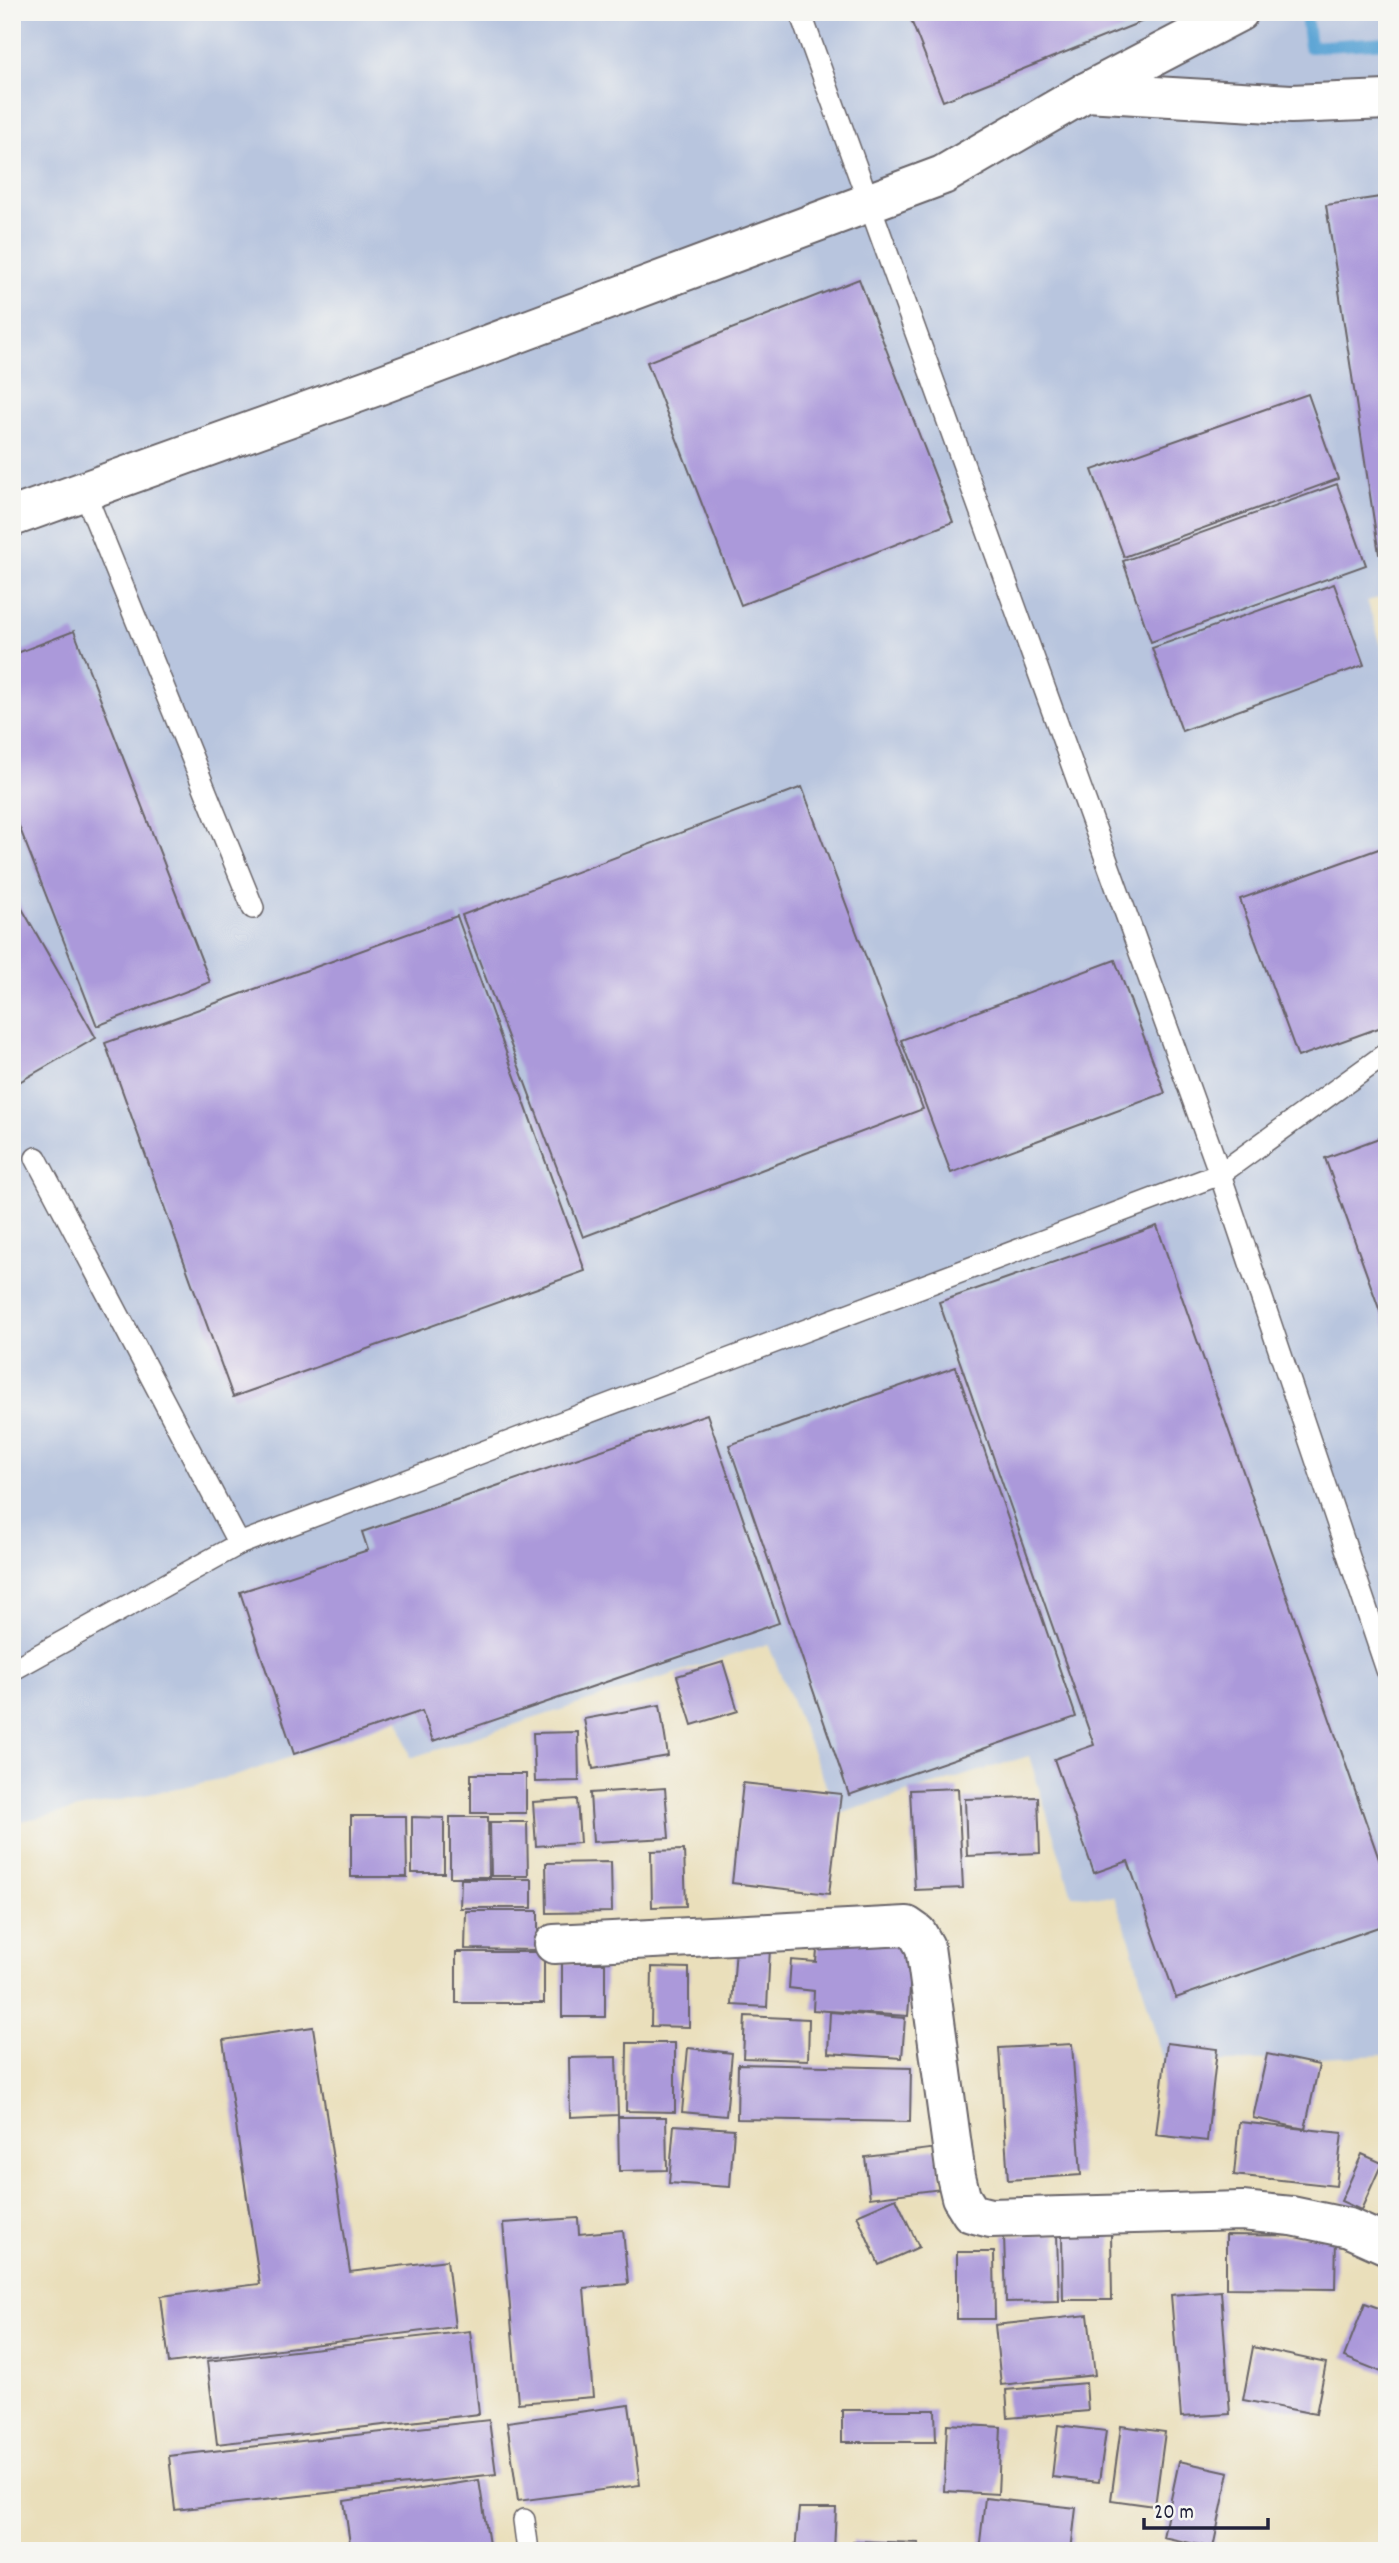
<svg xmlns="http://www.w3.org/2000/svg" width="1399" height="2563" font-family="Dekko,sans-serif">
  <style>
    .industrial { fill: #b8c5de }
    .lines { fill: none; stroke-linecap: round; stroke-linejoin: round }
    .stream { stroke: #5fa6d5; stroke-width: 12 }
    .building { fill: #ab99da }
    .lane-casing { stroke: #686468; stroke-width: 24 }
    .street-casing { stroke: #686468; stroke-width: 42 }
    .lane { stroke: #fff; stroke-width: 21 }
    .street { stroke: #fff; stroke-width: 38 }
  </style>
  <rect width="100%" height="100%" fill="#f6f6f2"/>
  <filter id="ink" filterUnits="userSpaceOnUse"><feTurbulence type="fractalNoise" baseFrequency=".0143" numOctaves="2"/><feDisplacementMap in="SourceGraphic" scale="14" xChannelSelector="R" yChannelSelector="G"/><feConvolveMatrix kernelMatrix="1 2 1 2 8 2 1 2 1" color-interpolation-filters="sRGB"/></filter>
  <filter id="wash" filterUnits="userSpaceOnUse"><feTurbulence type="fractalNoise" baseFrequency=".00686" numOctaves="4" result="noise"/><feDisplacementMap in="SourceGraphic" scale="28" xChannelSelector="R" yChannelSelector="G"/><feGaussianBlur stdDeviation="1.57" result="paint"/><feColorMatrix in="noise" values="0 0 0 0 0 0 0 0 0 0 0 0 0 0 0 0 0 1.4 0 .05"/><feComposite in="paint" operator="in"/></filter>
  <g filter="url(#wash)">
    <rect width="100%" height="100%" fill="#eadfbb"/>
    <polygon class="industrial" points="12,12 1387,12 1387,596 1367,601 1387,663 1387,2055 1164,2065 1130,1940 1114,1897 1072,1895 1029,1756 838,1814 768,1644 410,1758 399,1719 239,1775 12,1823"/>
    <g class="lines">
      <polyline class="stream" points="1306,14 1310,47 1387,42"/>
    </g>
    <g id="blocks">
      <g class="building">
        <polygon points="916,12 1160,12 1161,14 943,101 909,15"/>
        <polygon points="1383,154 1387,154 1387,171 1385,171"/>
        <polygon points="1387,196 1387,553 1379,554 1326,205"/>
        <polygon points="859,279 953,522 741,605 647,362"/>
        <polygon points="1308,394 1338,479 1124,557 1092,470"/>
        <polygon points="1337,484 1366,565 1151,642 1123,561"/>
        <polygon points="1334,584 1364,665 1182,731 1152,648"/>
        <polygon points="74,631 210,982 97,1026 12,808 12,655"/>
        <polygon points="802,787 923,1109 583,1237 462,915"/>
        <polygon points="1387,846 1387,1025 1298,1057 1240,899"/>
        <polygon points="12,891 96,1038 12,1086"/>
        <polygon points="457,916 585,1271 233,1397 105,1043"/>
        <polygon points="1115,960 1165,1093 951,1173 901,1040"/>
        <polygon points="1387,1135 1387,1328 1386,1328 1325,1158"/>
        <polygon points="1157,1226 1387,1882 1387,1924 1176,1998 1128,1861 1094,1873 1054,1759 1094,1745 939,1302"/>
        <polygon points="956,1367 1076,1717 849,1795 729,1445"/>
        <polygon points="707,1414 779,1623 433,1741 422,1711 294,1754 240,1592 368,1550 362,1532"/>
        <polygon points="723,1662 738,1711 692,1725 677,1676"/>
        <polygon points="660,1705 668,1756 593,1769 584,1719"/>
        <polygon points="578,1732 579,1781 535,1782 533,1733"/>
        <rect x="471" y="1774" width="55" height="39"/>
        <polygon points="743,1783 841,1794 829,1894 732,1883"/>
        <polygon points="665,1788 669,1838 593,1842 590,1793"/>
        <polygon points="958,1788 963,1888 915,1890 910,1790"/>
        <polygon points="1038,1797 1040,1853 967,1856 965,1799"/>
        <polygon points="577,1799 580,1843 536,1846 533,1802"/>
        <polygon points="351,1816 406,1816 407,1877 351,1877"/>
        <polygon points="412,1817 444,1818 444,1873 412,1873"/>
        <polygon points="450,1817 488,1817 489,1877 450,1877"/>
        <polygon points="490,1822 527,1822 528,1876 491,1876"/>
        <polygon points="684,1850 686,1906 652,1907 651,1851"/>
        <polygon points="611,1862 612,1912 547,1913 546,1863"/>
        <polygon points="461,1879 532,1879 532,1908 460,1908"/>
        <polygon points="466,1911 538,1911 538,1950 465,1949"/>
        <polygon points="818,1938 913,1945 908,2016 813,2010 814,1991 789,1988 791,1960 816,1962"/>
        <polygon points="736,1947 770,1948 767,2007 732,2005"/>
        <rect x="456" y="1952" width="88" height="51"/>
        <rect x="562" y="1963" width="43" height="54"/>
        <polygon points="652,1967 689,1968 689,2027 651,2026"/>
        <polygon points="830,2012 905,2018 902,2058 828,2053"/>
        <polygon points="745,2016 809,2019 808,2060 743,2058"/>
        <polygon points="313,2027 350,2272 447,2260 455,2327 169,2363 161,2296 260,2284 223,2040"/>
        <polygon points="627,2043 675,2043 675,2112 626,2111"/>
        <polygon points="1167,2043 1217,2049 1207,2141 1156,2135"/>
        <polygon points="1072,2044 1081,2175 1008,2180 999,2048"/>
        <polygon points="688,2048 732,2053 726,2116 682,2112"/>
        <polygon points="1267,2054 1319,2065 1305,2129 1253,2118"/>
        <polygon points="616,2057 618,2115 570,2117 569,2058"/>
        <polygon points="738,2064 911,2068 910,2122 737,2119"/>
        <polygon points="618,2117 666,2117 667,2170 619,2171"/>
        <polygon points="1239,2122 1342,2133 1336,2186 1234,2175"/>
        <polygon points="674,2125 734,2129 730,2187 669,2183"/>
        <polygon points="937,2148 942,2189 870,2198 865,2157"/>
        <polygon points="1362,2154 1382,2163 1361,2210 1341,2201"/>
        <polygon points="896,2198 919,2247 879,2265 857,2215"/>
        <polygon points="578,2218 579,2234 623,2230 628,2284 584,2288 593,2397 518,2403 503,2223"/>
        <polygon points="1111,2233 1112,2300 1063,2300 1062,2234"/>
        <polygon points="1057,2234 1059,2301 1006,2302 1004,2235"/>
        <polygon points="1226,2235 1336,2236 1335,2289 1226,2288"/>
        <polygon points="957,2252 994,2252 995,2319 957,2319"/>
        <polygon points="1221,2291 1230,2414 1181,2417 1171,2295"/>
        <polygon points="1365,2303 1387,2311 1387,2366 1384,2373 1344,2357"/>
        <polygon points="1088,2315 1095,2375 1001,2385 995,2325"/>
        <polygon points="470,2331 479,2414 217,2444 207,2361"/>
        <polygon points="1253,2347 1326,2363 1316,2414 1243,2400"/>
        <polygon points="1086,2383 1088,2411 1008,2418 1006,2390"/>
        <polygon points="629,2405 640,2485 518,2501 507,2422"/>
        <polygon points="842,2410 935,2410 936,2442 842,2442"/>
        <polygon points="489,2420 496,2474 175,2510 169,2456"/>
        <polygon points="947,2424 1001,2427 998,2494 944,2491"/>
        <polygon points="1058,2425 1106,2431 1099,2482 1052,2477"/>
        <polygon points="1121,2426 1165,2432 1155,2506 1111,2500"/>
        <polygon points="1179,2461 1229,2472 1213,2548 1163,2537"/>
        <polygon points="479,2480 490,2551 351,2551 344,2501"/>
        <polygon points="985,2498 1076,2508 1071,2551 979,2551"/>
        <polygon points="799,2508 836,2508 834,2551 795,2551"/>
        <polygon points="853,2541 919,2543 919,2551 853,2551"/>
      </g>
    </g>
  </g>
  <g filter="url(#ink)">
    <use href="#blocks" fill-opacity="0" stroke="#686468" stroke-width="2"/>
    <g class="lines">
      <g class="lane-casing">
        <g id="lane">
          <polyline points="800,12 1220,1174 1387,1670"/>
          <polyline points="84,491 253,908"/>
          <polyline points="36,1158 239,1544"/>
          <polyline points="12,1670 239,1544 1220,1174 1387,1053"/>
          <polyline points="524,2520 528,2551"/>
        </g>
      </g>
      <g class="street-casing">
        <g id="street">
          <polyline points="1086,92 1291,104 1387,100"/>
          <polyline points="12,517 377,386 943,175 1086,92 1239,12"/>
          <polyline points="554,1944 907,1926 917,1933 925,1947 956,2176 961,2197 971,2213 990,2218 1242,2211 1292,2216 1349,2228 1387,2245"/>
        </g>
      </g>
      <use href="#lane" class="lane"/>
      <use href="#street" class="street"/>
    </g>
  </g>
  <rect width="1399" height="2563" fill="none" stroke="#f6f6f2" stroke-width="42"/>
  <path d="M1144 2518v10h124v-10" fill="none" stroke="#22223b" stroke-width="3.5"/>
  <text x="1154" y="2518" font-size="21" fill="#22223b" stroke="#f6f6f2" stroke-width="5" paint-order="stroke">20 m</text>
</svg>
